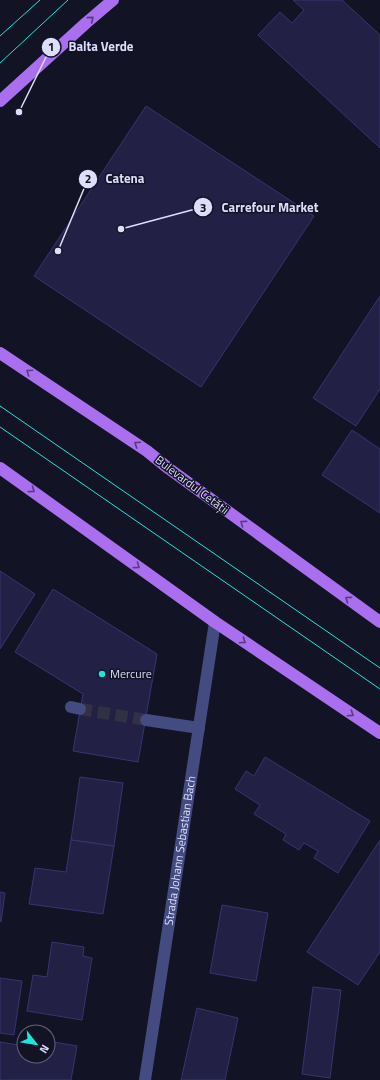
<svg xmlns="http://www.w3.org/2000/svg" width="380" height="1080" font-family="'Titillium Web',sans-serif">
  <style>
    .building { fill: #222145; stroke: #37356f }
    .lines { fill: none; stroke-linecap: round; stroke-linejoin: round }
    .minor-tunnel { stroke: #313146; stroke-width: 12; stroke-dasharray: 12 6; stroke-linecap: butt }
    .minor { stroke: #434b80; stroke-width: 12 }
    .major { stroke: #aa6fef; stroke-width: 12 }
    .tram { stroke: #1de6d8; stroke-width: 1 }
    .oneway { stroke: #573c80 }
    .poi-dot { fill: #1de6d8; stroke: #131326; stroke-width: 1.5 }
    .labels { text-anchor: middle; stroke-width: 3; stroke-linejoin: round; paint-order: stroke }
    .street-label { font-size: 12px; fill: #dcdefb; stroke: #131326 }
    .poi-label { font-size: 12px; fill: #dcdefb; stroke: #131326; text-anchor: start }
    .leader { fill: none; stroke: #dcdefb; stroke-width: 1.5 }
    .callout-dot { fill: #dcdefb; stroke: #131326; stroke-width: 1.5 }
    .mark-label { font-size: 12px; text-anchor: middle; font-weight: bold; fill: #111 }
    .callout-label { font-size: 13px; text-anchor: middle; font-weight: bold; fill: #dcdefb; stroke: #131326; stroke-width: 3; stroke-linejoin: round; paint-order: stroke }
  </style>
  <rect width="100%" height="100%" fill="#131326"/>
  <g class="building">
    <polygon points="293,0 342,0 380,35 380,148 258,35 280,12 292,23 304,10"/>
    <polygon points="146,106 314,216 201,387 34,276"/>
    <polygon points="380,296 380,389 356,426 313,398"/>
    <polygon points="352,430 380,449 380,513 322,475"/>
    <polygon points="0,571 35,594 0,649"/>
    <polygon points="53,589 157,654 138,762 73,751 83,694 15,652"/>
    <polygon points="265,757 370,821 338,873 314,858 318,851 304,843 299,850 283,840 286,834 254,814 260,805 235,789 246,771 254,776"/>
    <polygon points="80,777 123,783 114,846 71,840"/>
    <polygon points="71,840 114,846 103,914 29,904 35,868 66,872"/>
    <polygon points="380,840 380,952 358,985 307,952"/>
    <polygon points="0,892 5,893 1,922 0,921"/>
    <polygon points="222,905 268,913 256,981 210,973"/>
    <polygon points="52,942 84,947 83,956 92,958 82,1020 27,1011 33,975 47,977"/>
    <polygon points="0,978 22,981 14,1035 0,1033"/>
    <polygon points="313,987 341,990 330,1078 302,1074"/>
    <polygon points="197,1008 238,1018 225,1080 181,1080"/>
    <polygon points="48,1041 77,1046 71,1080 0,1080 0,1042 24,1046 24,1056 48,1056"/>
  </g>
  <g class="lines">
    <polyline class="minor-tunnel" points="80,709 146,720"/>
    <g class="minor">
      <polyline points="71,707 80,709"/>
      <polyline points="146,720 199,728"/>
      <path id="s1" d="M145 1080 215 622"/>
    </g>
    <g class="major">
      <polyline points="0,101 86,23 113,0"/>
      <polyline points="0,353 147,451 168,468 380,622"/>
      <polyline points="0,468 215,622 380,733"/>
    </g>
    <g class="tram">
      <polyline points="0,36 40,0"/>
      <polyline points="0,63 68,0"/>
      <polyline points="0,406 380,668"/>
      <polyline points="0,427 380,689"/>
    </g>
  </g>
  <defs><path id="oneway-chevron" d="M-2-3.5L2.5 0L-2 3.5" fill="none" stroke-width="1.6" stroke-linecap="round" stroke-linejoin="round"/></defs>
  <g class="oneway">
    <use href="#oneway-chevron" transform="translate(91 19) rotate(-40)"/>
    <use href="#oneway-chevron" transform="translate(29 372) rotate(-146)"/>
    <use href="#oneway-chevron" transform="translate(137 444) rotate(-146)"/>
    <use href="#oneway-chevron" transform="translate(32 490) rotate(36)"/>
    <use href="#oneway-chevron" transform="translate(243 523) rotate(-144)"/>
    <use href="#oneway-chevron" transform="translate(137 566) rotate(36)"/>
    <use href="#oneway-chevron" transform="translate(348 599) rotate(-144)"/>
    <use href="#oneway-chevron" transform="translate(243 641) rotate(34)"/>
    <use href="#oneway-chevron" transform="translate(351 714) rotate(34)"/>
  </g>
  <circle class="poi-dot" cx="102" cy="674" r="4"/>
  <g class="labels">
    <g class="street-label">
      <text transform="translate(192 485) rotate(37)" y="4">Bulevardul Cetății</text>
      <text dy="4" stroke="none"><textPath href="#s1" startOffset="232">Strada Johann Sebastian Bach</textPath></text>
    </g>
    <g class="poi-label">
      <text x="110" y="678">Mercure</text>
    </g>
  </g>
  <path class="leader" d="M19 112L51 47M58 251L88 179M121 229L203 207"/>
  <g class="callout-dot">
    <circle cx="19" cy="112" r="4"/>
    <circle cx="58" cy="251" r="4"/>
    <circle cx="121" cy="229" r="4"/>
    <circle cx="51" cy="47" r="10"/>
    <circle cx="88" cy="179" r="10"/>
    <circle cx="203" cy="207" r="10"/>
  </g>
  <g class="mark-label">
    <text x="51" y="51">1</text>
    <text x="88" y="183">2</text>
    <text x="203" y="212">3</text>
  </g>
  <g class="callout-label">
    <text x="101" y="51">Balta Verde</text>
    <text x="125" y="183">Catena</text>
    <text x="270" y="212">Carrefour Market</text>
  </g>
  <g transform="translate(36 1044) rotate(121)"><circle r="19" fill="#131326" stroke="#63647b"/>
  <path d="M0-3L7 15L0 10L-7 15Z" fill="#1de6d8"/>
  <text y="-6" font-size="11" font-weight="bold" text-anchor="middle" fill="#dcdefb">N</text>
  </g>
</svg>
